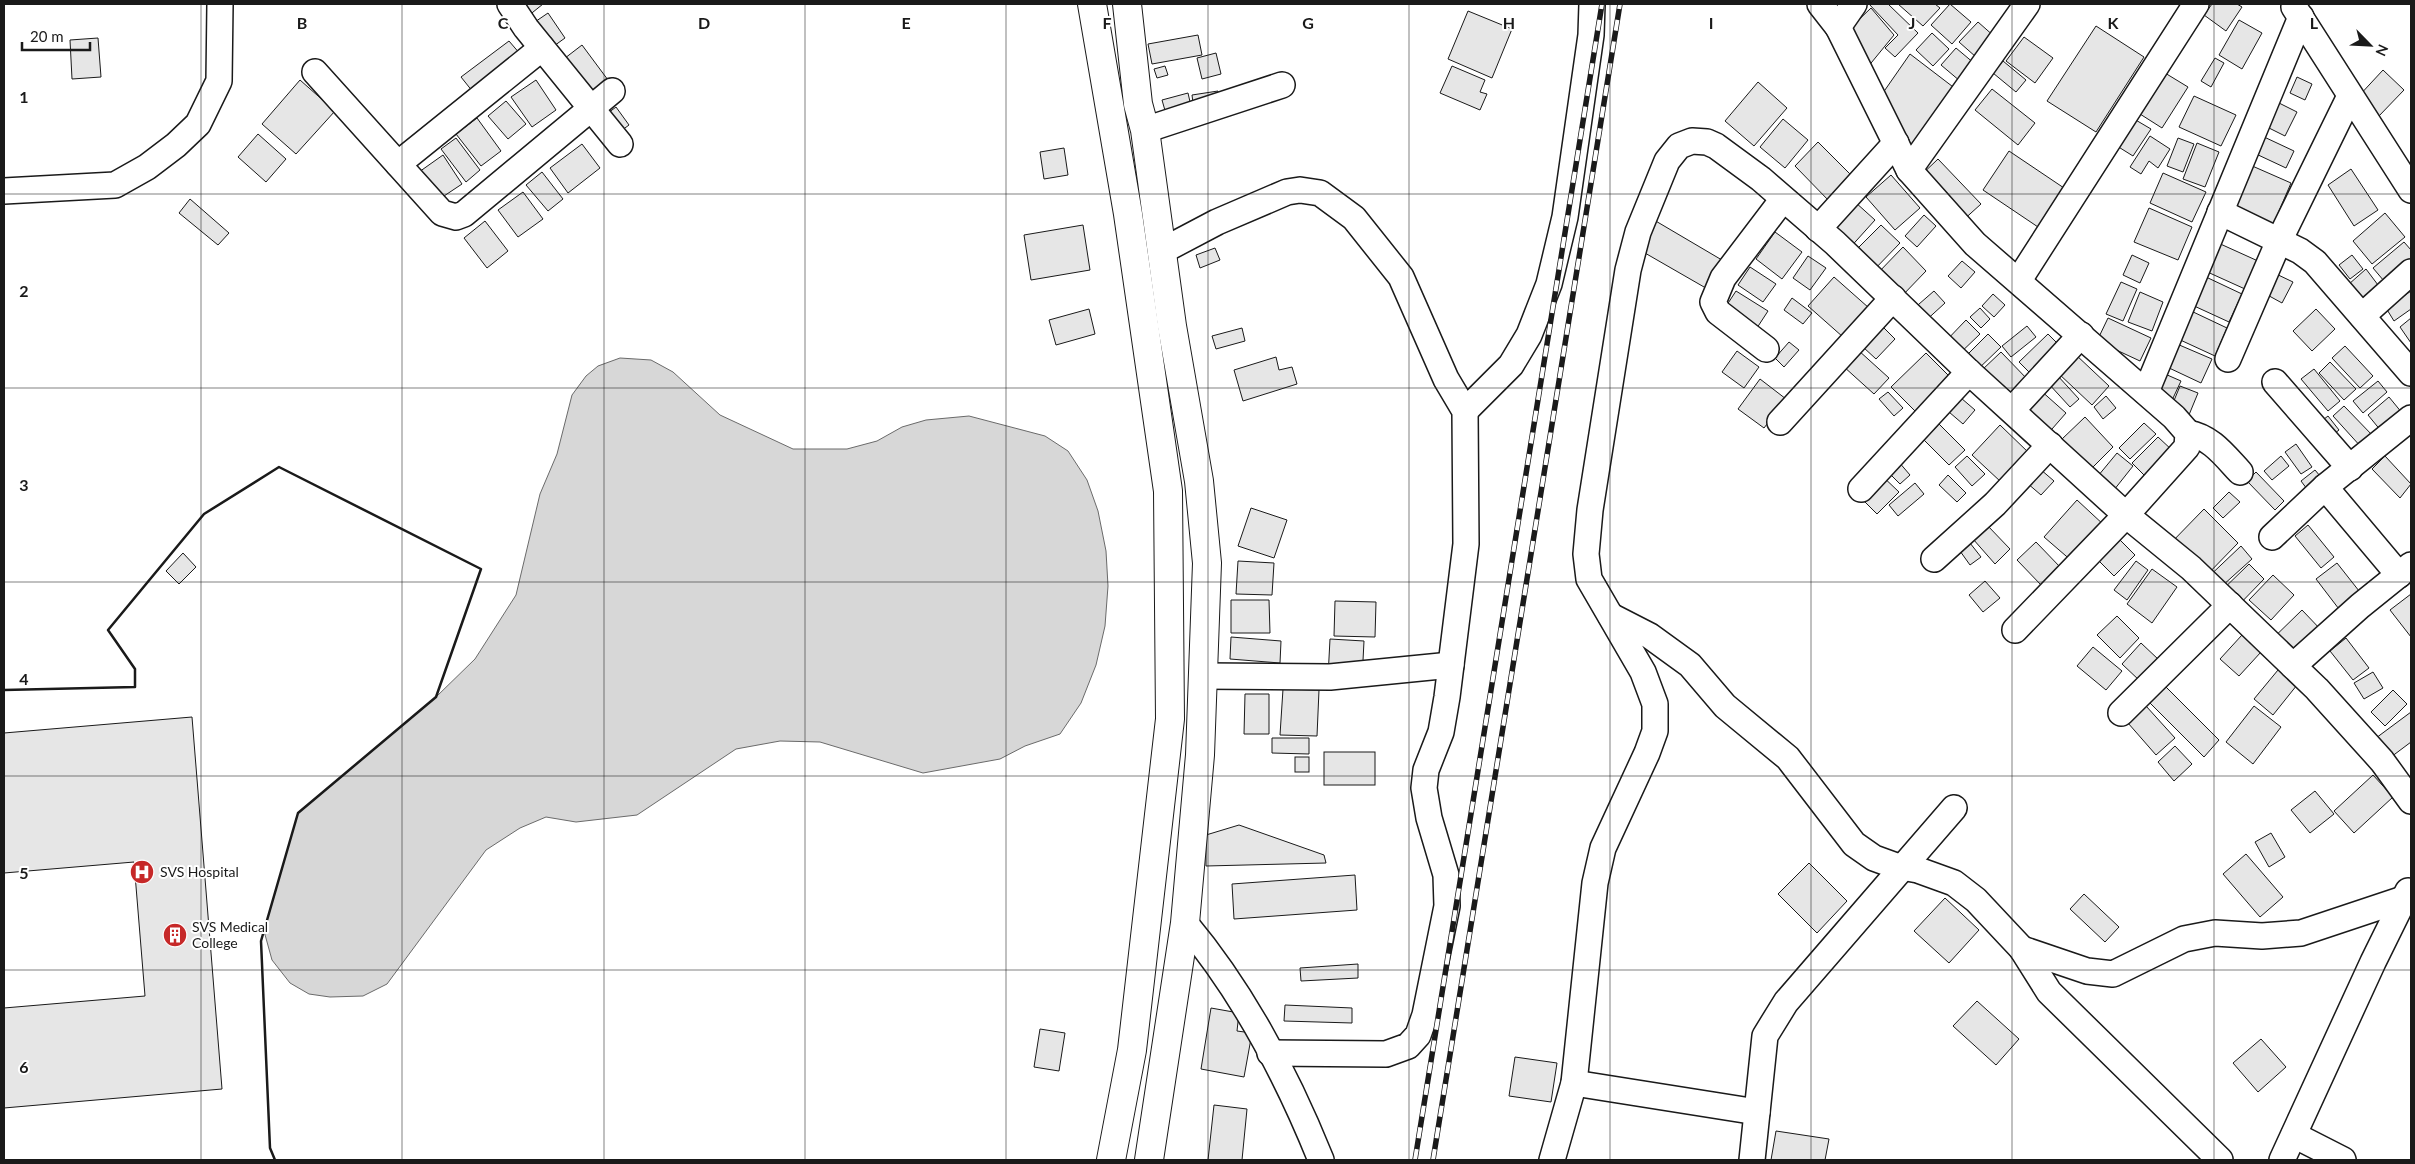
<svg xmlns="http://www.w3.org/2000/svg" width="2415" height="1164" font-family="Lato,sans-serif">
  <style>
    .water { fill: #d7d7d7; stroke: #6a6a6a }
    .building { fill: #e6e6e6; stroke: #1a1a1a }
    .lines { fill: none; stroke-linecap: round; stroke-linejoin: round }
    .minor-casing { stroke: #1a1a1a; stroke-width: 28 }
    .highway-casing { stroke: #1a1a1a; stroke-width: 30 }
    .minor { stroke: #fff; stroke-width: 25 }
    .highway { stroke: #fff; stroke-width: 28 }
    .rail-casing { stroke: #1a1a1a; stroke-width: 5.5 }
    .rail { stroke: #fff; stroke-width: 4; stroke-dasharray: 11; stroke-linecap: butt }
    .wall { stroke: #1a1a1a; stroke-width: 2.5 }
    .grid { fill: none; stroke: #1a1a1a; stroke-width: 1; stroke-opacity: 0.55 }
    .labels { text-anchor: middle; stroke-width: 4; stroke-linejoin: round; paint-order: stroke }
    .poi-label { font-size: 14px; fill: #1a1a1a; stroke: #fff; text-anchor: start }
    .grid-label { font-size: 16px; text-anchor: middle; font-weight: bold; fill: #1a1a1a; stroke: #fff; stroke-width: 4; stroke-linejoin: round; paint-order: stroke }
  </style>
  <rect width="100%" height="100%" fill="#fff"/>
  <polygon class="water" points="620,358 651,360 673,372 720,415 793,449 847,449 877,441 902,427 926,420 969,416 1045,436 1068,451 1087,480 1098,511 1106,551 1108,586 1105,626 1096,665 1081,703 1060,734 1025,746 1000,759 923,773 820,742 780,741 736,749 637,815 576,822 546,817 520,828 486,850 387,984 363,996 330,997 309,994 290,983 272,960 264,931 298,813 436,697 475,659 516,595 540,494 557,454 572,395 586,376 598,366"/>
  <g class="building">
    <polygon points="500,4 543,4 517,25"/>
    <polygon points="1869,4 1888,4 1918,33 1895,57 1885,48 1898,35"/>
    <polygon points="1898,4 1935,4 1940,8 1923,26"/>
    <polygon points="1950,4 1971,22 1952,44 1931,25"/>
    <polygon points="2212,4 2237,4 2242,7 2226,31 2204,15"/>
    <polygon points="1871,8 1894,35 1867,68 1845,33"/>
    <polygon points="1468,11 1512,29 1492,78 1448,59"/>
    <polygon points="548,13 565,38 547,51 529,26"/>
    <polygon points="2239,20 2262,33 2242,69 2219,55"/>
    <polygon points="1978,22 1995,37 1976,57 1959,42"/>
    <polygon points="2096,26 2144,57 2096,132 2047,101"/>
    <polygon points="1932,33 1949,49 1933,66 1916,50"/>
    <polygon points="1198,35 1202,55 1152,64 1148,44"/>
    <polygon points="2024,37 2053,58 2035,83 2006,61"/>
    <polygon points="98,38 101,77 72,79 70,40"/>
    <polygon points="509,41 521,55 473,92 461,77"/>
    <polygon points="582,45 608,80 582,100 556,65"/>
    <polygon points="1956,48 1975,64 1960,81 1941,65"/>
    <polygon points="1216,53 1221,74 1202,79 1197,58"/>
    <polygon points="1910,54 1961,93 1915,154 1878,100"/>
    <polygon points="2215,58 2224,63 2211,87 2201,81"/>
    <polygon points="2003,61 2026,80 2016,92 1993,73"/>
    <polygon points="1165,66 1168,75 1157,78 1154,69"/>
    <polygon points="1452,66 1485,80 1480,92 1487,94 1480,110 1440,93"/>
    <polygon points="2383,70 2404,90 2378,117 2357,98"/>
    <polygon points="2165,73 2188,87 2162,128 2140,114"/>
    <polygon points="2297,77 2312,84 2305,100 2290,93"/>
    <polygon points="300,80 335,111 296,154 262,124"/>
    <polygon points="536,80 556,110 532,127 511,97"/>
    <polygon points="1758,82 1787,108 1754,146 1725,121"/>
    <polygon points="1992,89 2035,123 2018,145 1975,110"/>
    <polygon points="1218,91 1221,106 1194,111 1192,95"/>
    <polygon points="1188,93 1193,115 1168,121 1162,100"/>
    <polygon points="2194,96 2236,115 2221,146 2179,127"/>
    <polygon points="506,101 526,124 508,139 488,116"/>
    <polygon points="2277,102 2297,112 2285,136 2265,126"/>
    <polygon points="616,107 629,125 613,137 600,119"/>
    <polygon points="477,118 501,151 481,166 456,134"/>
    <polygon points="1783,119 1808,140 1785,168 1760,147"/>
    <polygon points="2134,119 2151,129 2133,156 2117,146"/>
    <polygon points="258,134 286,159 266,182 238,157"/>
    <polygon points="2150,136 2170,149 2158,168 2149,161 2141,174 2130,167"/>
    <polygon points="2262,136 2294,151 2286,168 2254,153"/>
    <polygon points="456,138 480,170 466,182 441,149"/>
    <polygon points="2178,138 2194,144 2183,172 2167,166"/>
    <polygon points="1818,142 1855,179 1831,203 1795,166"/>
    <polygon points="2197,143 2219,152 2205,187 2183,179"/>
    <polygon points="582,144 600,168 568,193 550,168"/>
    <polygon points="1064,148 1068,175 1044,179 1040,152"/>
    <polygon points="2009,151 2064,188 2038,227 1983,190"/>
    <polygon points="443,155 462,184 438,200 419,172"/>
    <polygon points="1938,159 1981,204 1960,223 1917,179"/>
    <polygon points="2250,165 2291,183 2273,225 2232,206"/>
    <polygon points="2351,169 2378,210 2354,226 2328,185"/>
    <polygon points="542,172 563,199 548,211 526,185"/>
    <polygon points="2163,173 2206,192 2192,222 2150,203"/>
    <polygon points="1891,175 1920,208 1895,230 1866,197"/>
    <polygon points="523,192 543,219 518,237 498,210"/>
    <polygon points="190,199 229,233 218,245 179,213"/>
    <polygon points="1855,202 1875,220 1847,251 1827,234"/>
    <polygon points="2149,208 2192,227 2178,260 2134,242"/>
    <polygon points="2385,213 2405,237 2372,264 2353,241"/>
    <polygon points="1924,215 1936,226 1917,247 1905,236"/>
    <polygon points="1654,220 1727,263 1711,291 1638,249"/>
    <polygon points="485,221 508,251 487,268 464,238"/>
    <polygon points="1083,225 1090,270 1031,280 1024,235"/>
    <polygon points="1881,225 1900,243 1871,273 1852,254"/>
    <polygon points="1775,232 1802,252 1782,279 1756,259"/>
    <polygon points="2216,242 2258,261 2245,289 2203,270"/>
    <polygon points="2404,242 2411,250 2411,259 2384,281 2373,268"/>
    <polygon points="1903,247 1926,271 1900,298 1876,275"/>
    <polygon points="1215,248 1220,260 1200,268 1196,255"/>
    <polygon points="2132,255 2149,263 2140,283 2123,275"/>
    <polygon points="2352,255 2363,269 2350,279 2339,265"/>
    <polygon points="1808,256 1826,268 1810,290 1793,278"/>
    <polygon points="1962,261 1975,272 1961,288 1948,276"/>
    <polygon points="1750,267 1776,284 1763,302 1738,285"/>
    <polygon points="2366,269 2378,285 2352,307 2340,292"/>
    <polygon points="2272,272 2293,282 2282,303 2262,292"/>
    <polygon points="1834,277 1869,308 1843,337 1808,306"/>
    <polygon points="2206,277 2242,294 2229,322 2192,305"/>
    <polygon points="2121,282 2137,289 2123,321 2106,314"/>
    <polygon points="1736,291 1768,311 1753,334 1721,314"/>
    <polygon points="1934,291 1945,303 1922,324 1911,311"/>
    <polygon points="2411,291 2411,309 2394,321 2386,308"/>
    <polygon points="2140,292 2163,302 2152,331 2128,322"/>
    <polygon points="1993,294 2005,305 1994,317 1982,306"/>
    <polygon points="1792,298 1812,313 1803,324 1784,310"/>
    <polygon points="1980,308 1990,319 1981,328 1970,317"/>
    <polygon points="1089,309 1095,334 1056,345 1049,320"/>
    <polygon points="2316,309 2335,329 2312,351 2293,331"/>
    <polygon points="2189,310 2227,328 2215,356 2176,338"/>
    <polygon points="2108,318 2151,338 2140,361 2097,341"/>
    <polygon points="2411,318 2411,343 2400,327"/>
    <polygon points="1966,320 1980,334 1956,357 1943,344"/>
    <polygon points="2027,326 2036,337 2011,357 2002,346"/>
    <polygon points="1883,327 1895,339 1876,359 1863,347"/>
    <polygon points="1242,328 1245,341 1216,349 1212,336"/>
    <polygon points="1988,334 2001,347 1974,373 1962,360"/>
    <polygon points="2048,334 2062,348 2033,376 2019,362"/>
    <polygon points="1789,342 1799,350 1784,367 1775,358"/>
    <polygon points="2177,344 2212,359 2201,383 2167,367"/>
    <polygon points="2345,346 2373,376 2360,388 2332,358"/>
    <polygon points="1858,350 1889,378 1874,394 1843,366"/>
    <polygon points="1737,351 1759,367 1744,388 1722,372"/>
    <polygon points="2001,352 2030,382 2011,400 1982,370"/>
    <polygon points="1926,353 1951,378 1916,412 1891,387"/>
    <polygon points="2075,354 2109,386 2092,405 2058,373"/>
    <polygon points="1276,357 1279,370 1292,367 1297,384 1243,401 1234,370"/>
    <polygon points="2330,362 2356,389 2344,400 2319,373"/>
    <polygon points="2314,369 2340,401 2328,411 2301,379"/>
    <polygon points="2165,374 2181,381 2167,411 2151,404"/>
    <polygon points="2057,375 2079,399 2070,407 2048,383"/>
    <polygon points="1760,379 1786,399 1764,428 1738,409"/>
    <polygon points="2378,381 2387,392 2363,413 2353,401"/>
    <polygon points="2180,386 2198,393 2184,427 2166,420"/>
    <polygon points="2039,389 2066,413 2045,437 2018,413"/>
    <polygon points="1888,392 1903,408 1894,416 1879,399"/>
    <polygon points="2106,396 2116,408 2103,419 2094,407"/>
    <polygon points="2389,397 2407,419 2386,437 2368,415"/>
    <polygon points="1961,398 1975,410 1963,424 1949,412"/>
    <polygon points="2344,406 2374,437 2362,448 2333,416"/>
    <polygon points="2328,416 2339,430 2316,448 2305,434"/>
    <polygon points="2085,417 2113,447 2089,471 2061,440"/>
    <polygon points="2144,423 2156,434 2130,459 2119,448"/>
    <polygon points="1939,424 1965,450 1949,465 1924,440"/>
    <polygon points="2000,425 2029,453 2001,482 1972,455"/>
    <polygon points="2158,437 2173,451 2147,478 2132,463"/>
    <polygon points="2296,444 2312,467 2301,474 2285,452"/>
    <polygon points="2117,453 2133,466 2110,495 2093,482"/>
    <polygon points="1967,456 1985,474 1972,486 1955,467"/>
    <polygon points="2281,456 2289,466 2272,480 2264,471"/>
    <polygon points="2385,456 2411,484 2400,498 2372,469"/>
    <polygon points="1898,461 1910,475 1900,484 1887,471"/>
    <polygon points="2040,469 2054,481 2041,495 2027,483"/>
    <polygon points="2315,470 2325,482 2310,493 2301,481"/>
    <polygon points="2256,472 2284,501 2275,510 2247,481"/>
    <polygon points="1879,473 1899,492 1877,514 1858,495"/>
    <polygon points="1948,475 1966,493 1957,502 1939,485"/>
    <polygon points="1915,483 1924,494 1898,516 1889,505"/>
    <polygon points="2229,492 2240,502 2223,518 2213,508"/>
    <polygon points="2077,500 2105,526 2073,562 2044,537"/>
    <polygon points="1251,508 1287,520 1274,558 1238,546"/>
    <polygon points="2204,509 2238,543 2201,581 2167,547"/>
    <polygon points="1987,525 2010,549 1995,564 1973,539"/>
    <polygon points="2308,525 2334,557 2321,568 2295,536"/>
    <polygon points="2118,538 2135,555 2114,576 2098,560"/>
    <polygon points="2036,542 2061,568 2042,586 2017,560"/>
    <polygon points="1970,543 1981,557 1970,565 1960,551"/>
    <polygon points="2241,546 2252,559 2212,595 2202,583"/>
    <polygon points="183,553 196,567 179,584 166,571"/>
    <polygon points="1238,561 1274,563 1272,595 1236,594"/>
    <polygon points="2136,561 2148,570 2127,600 2114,590"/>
    <polygon points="2337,563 2363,596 2342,613 2316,579"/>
    <polygon points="2249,564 2264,579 2230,614 2214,598"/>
    <polygon points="2152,569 2177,587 2152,623 2127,604"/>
    <polygon points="2273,575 2294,595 2271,620 2249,600"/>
    <polygon points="1985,581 2000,598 1983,612 1969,595"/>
    <polygon points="2411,594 2411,637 2390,610"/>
    <polygon points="1231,600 1269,600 1270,633 1231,633"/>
    <polygon points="1335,601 1376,602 1375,637 1334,636"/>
    <polygon points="2302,610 2323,632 2284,670 2263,648"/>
    <polygon points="2117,616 2139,638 2120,658 2097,635"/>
    <polygon points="2242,635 2261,652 2239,676 2220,659"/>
    <polygon points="1231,637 1281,641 1280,663 1230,659"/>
    <polygon points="2346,638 2369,668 2353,680 2330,651"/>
    <polygon points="1330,639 1364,641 1362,680 1328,677"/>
    <polygon points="2141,643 2159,660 2140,681 2122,664"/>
    <polygon points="2093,647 2122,671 2106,690 2077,666"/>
    <polygon points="2278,670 2297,685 2273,715 2254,699"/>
    <polygon points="2373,672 2383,688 2364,699 2354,683"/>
    <polygon points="2165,686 2219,740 2204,757 2149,702"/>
    <polygon points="1283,689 1319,690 1317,736 1280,735"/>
    <polygon points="2393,690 2407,704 2385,726 2371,712"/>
    <polygon points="1245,694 1269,694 1269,734 1244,734"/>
    <polygon points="2146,706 2175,738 2156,755 2128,723"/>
    <polygon points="2254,706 2281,727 2253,764 2226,742"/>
    <polygon points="2411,712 2411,742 2391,757 2376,738"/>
    <polygon points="192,717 222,1089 4,1108 4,1008 145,996 134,862 4,873 4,733"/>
    <polygon points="1272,738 1309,738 1309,754 1272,753"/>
    <polygon points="2175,746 2192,764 2174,781 2158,762"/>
    <rect x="1324" y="752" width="51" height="33"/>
    <rect x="1295" y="757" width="14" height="15"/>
    <polygon points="2373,775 2393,797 2354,833 2334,811"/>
    <polygon points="2315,791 2334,814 2310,833 2291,810"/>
    <polygon points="1239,825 1324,855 1326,863 1206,866 1206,835"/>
    <polygon points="2271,833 2285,857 2269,867 2255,842"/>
    <polygon points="2246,854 2283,897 2260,917 2223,874"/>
    <polygon points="1809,863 1847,901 1817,933 1778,894"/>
    <polygon points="1355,875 1357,910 1234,919 1232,884"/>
    <polygon points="2084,894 2119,927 2105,942 2070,909"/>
    <polygon points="1945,898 1979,930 1949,963 1914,931"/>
    <polygon points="1358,964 1358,978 1301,981 1300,968"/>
    <polygon points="1977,1001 2019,1039 1996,1065 1953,1026"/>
    <polygon points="1285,1005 1352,1008 1352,1023 1284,1021"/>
    <polygon points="1211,1008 1239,1013 1237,1031 1252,1033 1244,1077 1201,1069"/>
    <polygon points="1040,1029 1065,1033 1059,1071 1034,1067"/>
    <polygon points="2261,1039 2286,1067 2258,1092 2233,1063"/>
    <polygon points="1515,1057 1557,1063 1551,1102 1509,1096"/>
    <polygon points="1214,1105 1247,1109 1242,1160 1208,1160"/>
    <polygon points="1776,1131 1829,1139 1825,1160 1771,1160"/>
  </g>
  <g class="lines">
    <g class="minor-casing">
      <g id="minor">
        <polyline points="510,4 526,28 620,144"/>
        <polyline points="1820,4 1838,27 1909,170 1975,244 2174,417 2188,433 2187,447 2126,515 2015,630"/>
        <polyline points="2294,7 2411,190"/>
        <polyline points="1838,27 1854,4"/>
        <polyline points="315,72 442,213 456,217 464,214 612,91"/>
        <polyline points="1145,130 1282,85"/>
        <polyline points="398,164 542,48"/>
        <polyline points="1909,170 2027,4"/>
        <polyline points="4,191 115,185 147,167 176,145 198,124 219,81 220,4"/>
        <polyline points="2220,212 2300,251 2315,262 2411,373"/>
        <polyline points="1818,229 1896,143"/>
        <polyline points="1162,251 1217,222 1287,192 1300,190 1320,193 1354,218 1401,277 1446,379 1465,411 1466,544 1447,697 1441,732 1426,770 1424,788 1429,818 1446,875 1447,906 1425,1015 1418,1035 1408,1046 1386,1054 1270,1053"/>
        <polyline points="2019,280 2196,4"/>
        <polyline points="2362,316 2411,272"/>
        <polyline points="1766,349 1718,312 1713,302 1723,278 1783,199"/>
        <polyline points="2228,359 2279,241 2350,96"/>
        <polyline points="2275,382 2350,468"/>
        <polyline points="2146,392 2301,17"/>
        <polyline points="2012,410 2081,335"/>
        <polyline points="1465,411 1511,365 1529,335 1549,284 1565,217 1591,35 1592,4"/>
        <polyline points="1780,422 1893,298"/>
        <path d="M2188 433C2211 437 2224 455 2240 472"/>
        <polyline points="2325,487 2399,575"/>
        <polyline points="1861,489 1969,372"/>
        <polyline points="2272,537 2325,487 2411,418"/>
        <polyline points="1934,559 1995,504 2050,445"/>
        <polyline points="1611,616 1650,636 1690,665 1725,706 1788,758 1854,844 1874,858 1896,866 1918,870 1954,883 1976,900 2022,949 2049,992 2220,1160"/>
        <polyline points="2293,666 2360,606 2411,565"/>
        <polyline points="1202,676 1330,677 1451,665"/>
        <polyline points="2121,713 2230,605"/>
        <path d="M1185 923C1242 991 1288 1078 1321 1160"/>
        <polyline points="2022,949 2087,971 2113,974 2184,939 2215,933 2262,936 2301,933 2403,899"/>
        <polyline points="1574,1083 1757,1112"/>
        <polyline points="2294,1135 2343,1160"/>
        <polyline points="1552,1160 1574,1083 1595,883 1603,848 1647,753 1655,731 1655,704 1643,672 1589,579 1586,554 1590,510 1628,270 1638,232 1667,161 1679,146 1692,141 1707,142 1716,146 1761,179 1835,243 1969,372 2126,515 2191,568 2317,689 2382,761 2411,801"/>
        <polyline points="1752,1160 1765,1036 1786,1002 1954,808"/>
        <polyline points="2282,1160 2373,962 2408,891"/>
      </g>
    </g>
    <g class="highway-casing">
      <g id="highway">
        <polyline points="1092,4 1128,214 1168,491 1170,719 1132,1050 1111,1160"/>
        <polyline points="1127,4 1138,104 1145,130 1172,326 1199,481 1207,563 1200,755 1185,923 1149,1160"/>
      </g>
    </g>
    <use href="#minor" class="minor"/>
    <use href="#highway" class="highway"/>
    <g class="rail-casing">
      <g id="rail">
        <polyline points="1415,1160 1602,4"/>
        <polyline points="1433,1160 1620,4"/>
      </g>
    </g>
    <use href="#rail" class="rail"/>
    <polyline class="wall" points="4,690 135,687 135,669 108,630 204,514 279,467 481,569 436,697 298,813 261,941 270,1148 275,1160"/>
  </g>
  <path class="grid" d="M201 4V1160M402 4V1160M604 4V1160M805 4V1160M1006 4V1160M1208 4V1160M1409 4V1160M1610 4V1160M1811 4V1160M2012 4V1160M2214 4V1160M4 194H2411M4 388H2411M4 582H2411M4 776H2411M4 970H2411"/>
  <defs>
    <g id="hospital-disc" transform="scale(1.25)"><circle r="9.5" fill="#c62828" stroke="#fff"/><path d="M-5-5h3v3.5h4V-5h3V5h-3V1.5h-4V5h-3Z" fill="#fff"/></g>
    <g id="building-disc" transform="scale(1.25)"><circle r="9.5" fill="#c62828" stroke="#fff"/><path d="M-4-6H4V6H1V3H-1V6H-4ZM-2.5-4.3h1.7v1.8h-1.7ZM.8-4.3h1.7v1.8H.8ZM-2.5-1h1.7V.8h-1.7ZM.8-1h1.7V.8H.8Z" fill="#fff"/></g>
  </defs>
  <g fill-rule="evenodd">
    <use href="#hospital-disc" x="142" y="872"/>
    <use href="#building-disc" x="175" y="935"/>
  </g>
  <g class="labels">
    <g class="poi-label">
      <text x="160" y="877">SVS Hospital</text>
      <text x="192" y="932">SVS Medical<tspan x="192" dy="16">College</tspan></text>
    </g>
  </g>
  <g class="grid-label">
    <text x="302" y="29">B</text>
    <text x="503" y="29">C</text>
    <text x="704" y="29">D</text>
    <text x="906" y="29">E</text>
    <text x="1107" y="29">F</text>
    <text x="1308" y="29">G</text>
    <text x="1509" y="29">H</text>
    <text x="1711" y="29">I</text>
    <text x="1912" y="29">J</text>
    <text x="2113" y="29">K</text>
    <text x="2314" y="29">L</text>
    <text x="24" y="103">1</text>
    <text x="24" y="297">2</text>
    <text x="24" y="491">3</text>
    <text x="24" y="685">4</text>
    <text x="24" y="879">5</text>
    <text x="24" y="1073">6</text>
  </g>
  <rect width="2415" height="1164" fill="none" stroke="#1a1a1a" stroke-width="10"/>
  <g transform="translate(2370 45) rotate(114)" stroke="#ffffff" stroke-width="4" paint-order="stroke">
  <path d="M0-4L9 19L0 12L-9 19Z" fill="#1a1a1a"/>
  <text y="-8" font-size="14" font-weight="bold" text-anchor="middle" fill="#1a1a1a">N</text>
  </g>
  <path d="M22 42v8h68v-8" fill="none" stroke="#1a1a1a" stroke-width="2.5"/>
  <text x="30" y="42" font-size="15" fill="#1a1a1a" stroke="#ffffff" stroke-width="4" paint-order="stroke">20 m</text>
</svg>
